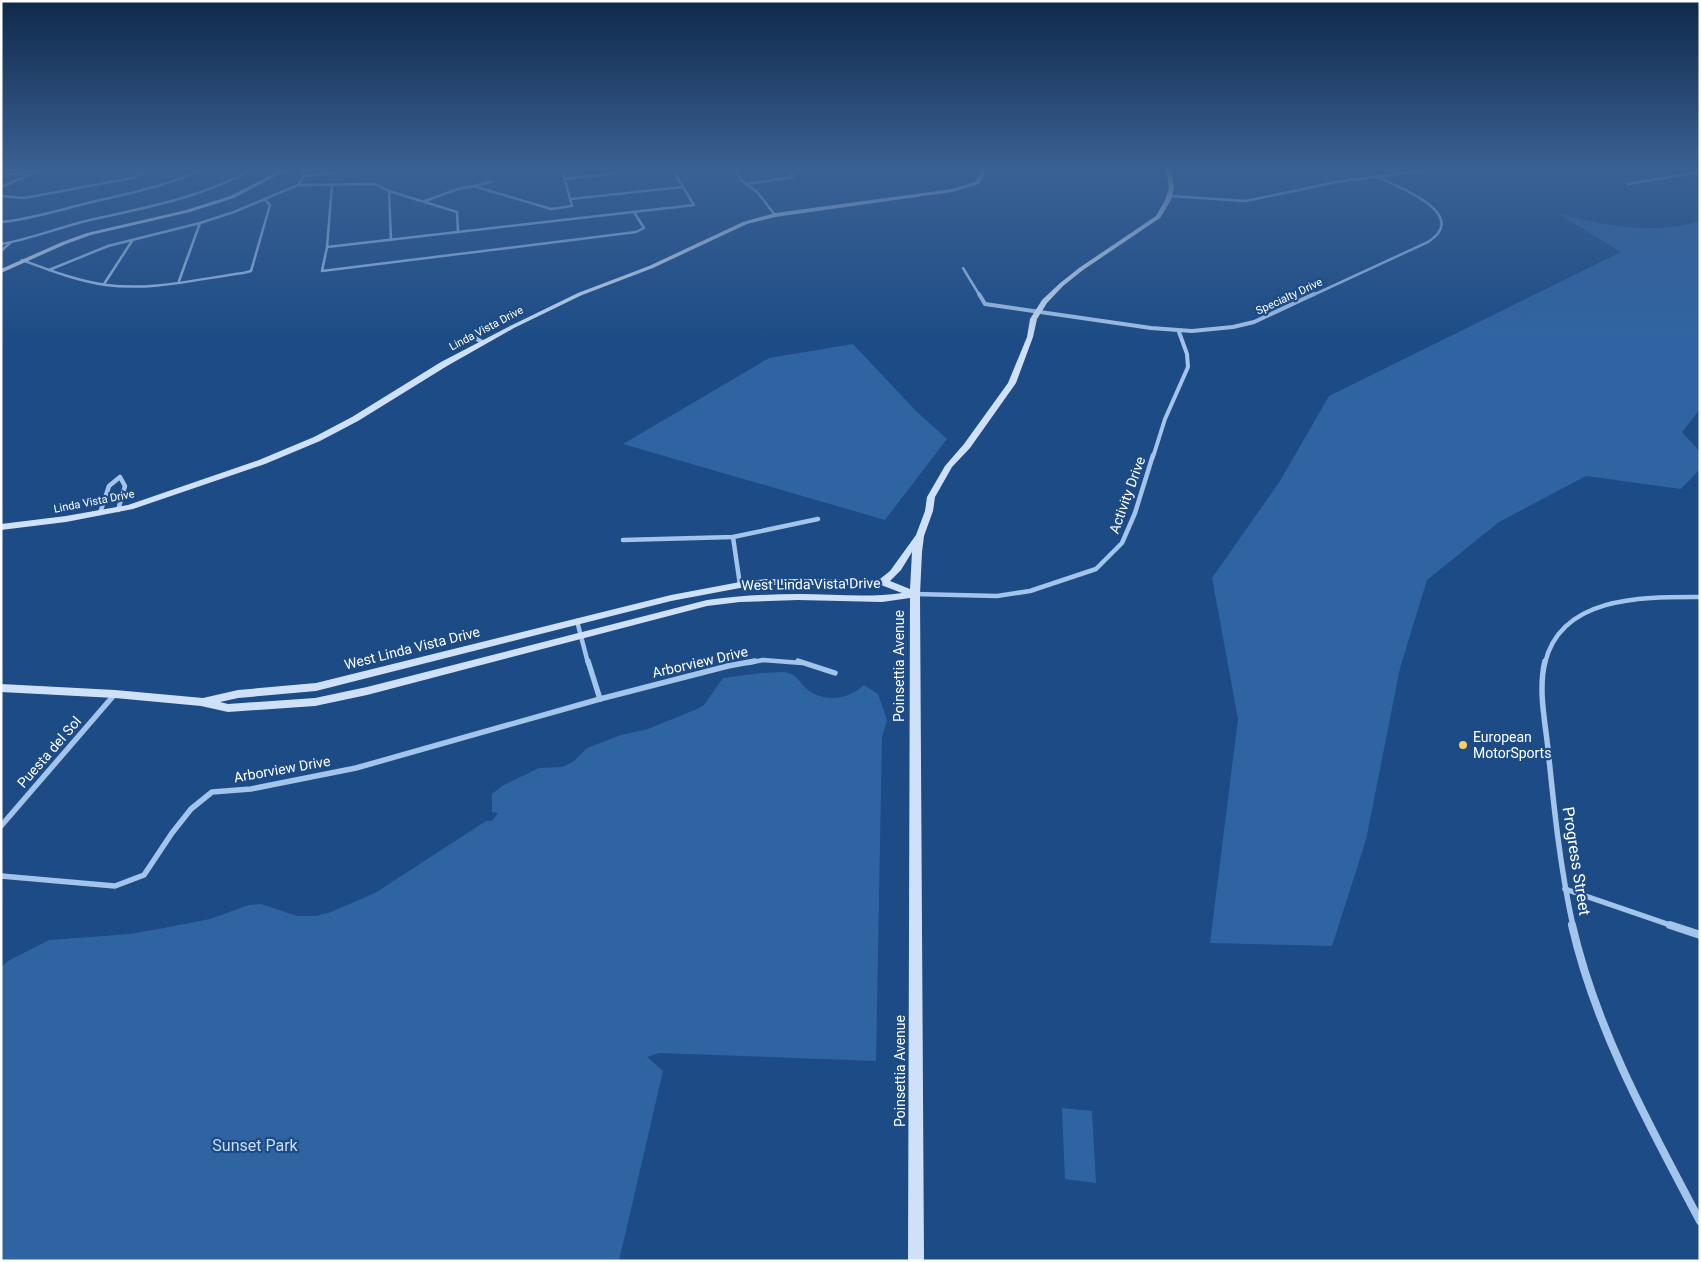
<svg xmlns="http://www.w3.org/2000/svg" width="1701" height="1262" font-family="Roboto,sans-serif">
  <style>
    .green { fill: #2f64a3 }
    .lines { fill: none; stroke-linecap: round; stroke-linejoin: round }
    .street-far4 { stroke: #a3c4eb; stroke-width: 2.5 }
    .street-far3 { stroke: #a3c4eb; stroke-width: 4 }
    .street-far2 { stroke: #a3c4eb; stroke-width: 4.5 }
    .street-far1 { stroke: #a3c4eb; stroke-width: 5.5 }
    .street { stroke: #a3c4eb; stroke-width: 8 }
    .secondary { fill: #cfe1f8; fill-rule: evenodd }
    .poi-dot { fill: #fcce61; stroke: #1c4b85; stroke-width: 2 }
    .labels { text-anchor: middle; stroke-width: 4.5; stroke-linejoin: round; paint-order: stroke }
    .far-street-label { font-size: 11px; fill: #fff; stroke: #1c4b85 }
    .street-label { font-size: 14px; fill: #fff; stroke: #1c4b85 }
    .poi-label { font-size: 14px; fill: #fff; stroke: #1c4b85; text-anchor: start }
    .near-street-label { font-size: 16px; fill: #fff; stroke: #1c4b85 }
    .near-park-label { font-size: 16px; fill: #c8def8; stroke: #1c4b85 }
  </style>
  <rect width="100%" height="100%" fill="#1c4b85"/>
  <g class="green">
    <path d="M1557 213C1604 226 1652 235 1700 221V409L1682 432 1700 452V469L1681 489 1586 476 1499 522 1427 580 1400 668 1366 840 1332 946 1210 943 1238 719 1212 578 1280 481 1329 396 1621 252Z"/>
    <polygon points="853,344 916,411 947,439 885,520 623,444 769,358"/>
    <path d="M783 672C800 675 797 681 808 690 826 703 849 699 864 685L878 694 887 720 882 737 876 1061 659 1053 647 1057 663 1071 619 1261H1V967L8 961 49 940 130 934 164 928 210 919 249 905 261 904 297 916H316L331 912 375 893 486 821H492L498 813 492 812V794L502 786 539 768 562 767 573 762 587 748 621 735 648 729 697 709 704 705 723 678 761 673Z"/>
    <polygon points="1062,1108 1092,1111 1096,1183 1065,1179"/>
  </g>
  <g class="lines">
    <g class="street-far4">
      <polyline points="241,169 251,170"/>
      <polyline points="736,169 741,180 758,193 775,215"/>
      <polyline points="1,170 32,171"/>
      <polyline points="1,173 26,175"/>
      <polyline points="388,173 391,169"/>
      <polyline points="305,176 338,173 339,169"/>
      <polyline points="565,179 617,173"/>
      <polyline points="746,184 794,177 786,169"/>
      <polyline points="1628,184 1700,172"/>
      <polyline points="298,185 375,184 389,191 391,240"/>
      <polyline points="332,185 327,247 322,271 636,232 644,228 634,212"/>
      <polyline points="473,186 551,209 572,206 562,169"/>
      <polyline points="1,187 43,169"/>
      <polyline points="389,191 457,212 458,232"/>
      <polyline points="1,196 24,198 132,178 145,173 148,169"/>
      <polyline points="1170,196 1246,201 1336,182 1435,169"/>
      <polyline points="571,199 682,187"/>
      <polyline points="425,201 455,190 491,182"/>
      <path d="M1 222C31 219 59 210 88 203 128 193 166 187 203 169"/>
      <path d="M1 244C31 239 60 227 90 220 147 207 201 198 253 169"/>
      <polyline points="327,247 694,205 672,169"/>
      <polyline points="1,251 10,243"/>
      <path d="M22 260C49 270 77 281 106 285 152 291 198 279 243 273L251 271 270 205 265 200"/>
      <polyline points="963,268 980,296"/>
      <polyline points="49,270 108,246 200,223 234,212 298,185 306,172 299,169"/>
      <polyline points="179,281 200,223"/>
      <polyline points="104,284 132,241"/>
      <path d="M1311 296 1428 242C1472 214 1397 186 1375 176"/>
    </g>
    <g class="street-far3">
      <polyline points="979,294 985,304 1151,328 1192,331 1233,327 1254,322 1314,294"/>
      <polyline points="472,336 482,342"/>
      <polyline points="1153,457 1165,419 1188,367 1187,354 1179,332"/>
    </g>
    <g class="street-far2">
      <polyline points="100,513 109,486 120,477 125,486 118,510"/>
      <polyline points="733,537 740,585"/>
      <polyline points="623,540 733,537 818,519"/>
      <polyline points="915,594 997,596 1030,591 1096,569 1122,543 1135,513 1153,455"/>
      <polyline points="577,621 588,663"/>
      <polyline points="748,663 763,660 802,663"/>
      <path d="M1545 663C1561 595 1645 597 1700 597"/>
    </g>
    <g class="street-far1">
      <polyline points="588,661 600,699"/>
      <polyline points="798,661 835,673"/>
      <path d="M1545 661C1538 690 1545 720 1548 749 1554 808 1560 867 1573 926"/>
      <polyline points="1,826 115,694"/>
      <polyline points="1,876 115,886 144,875 172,833 191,809 212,792 251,789 356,768 600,699 728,666 755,661"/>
      <polyline points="1565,889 1673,926"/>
    </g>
    <g class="street">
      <path d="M1572 925C1596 1030 1650 1127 1700 1221"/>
      <polyline points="1670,925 1700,935"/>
    </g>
    <g class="secondary">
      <polygon points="283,169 289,169 234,198 190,212 91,235 66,244 1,273 1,269 62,242 87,233 186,210 230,196"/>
      <polygon points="983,169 988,169 979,184 952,192 775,217 747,224 653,268 582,295 514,328 447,366 358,421 320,441 265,464 133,509 66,522 1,530 1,524 66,516 128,505 259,460 314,437 352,417 441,362 510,326 578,293 649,266 743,222 775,213 952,189 975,182"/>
      <path d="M1164 169H1169L1172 175 1174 188 1171 200 1160 218 1083 270 1063 286 1047 303 1037 319 1033 337 1016 383 970 448 952 467 935 497 933 511 924 536 922 552 920 594 924 1261H908L910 598 882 602 798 600 740 602 707 606 367 695 315 706 228 712 201 706 115 698 1 692V684L115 690 203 698 238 690 316 683 671 595 740 582 767 579H880L890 571 916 535 925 511 927 497 945 466 964 444 1008 383 1027 337 1030 319 1042 300 1059 284 1079 268 1156 216 1165 200 1169 188 1167 175ZM912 552 910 589 890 581 901 570ZM767 585H881L902 593C868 598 833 594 799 594 768 594 737 596 707 600L367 687 315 698 228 704 220 702 238 698 316 691 671 601 740 588Z"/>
    </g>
  </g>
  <linearGradient id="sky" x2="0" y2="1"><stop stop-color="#0f2949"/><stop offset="0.49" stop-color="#3a6194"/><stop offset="1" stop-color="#3a6194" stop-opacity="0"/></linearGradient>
  <rect width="1701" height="346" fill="url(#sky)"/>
  <circle class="poi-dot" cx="1463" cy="745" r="5"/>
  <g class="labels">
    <g class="far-street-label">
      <text transform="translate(1289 296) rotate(-25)" y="4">Specialty Drive</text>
      <text transform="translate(486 328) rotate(-28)" y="4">Linda Vista Drive</text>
      <text transform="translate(94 501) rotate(-11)" y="4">Linda Vista Drive</text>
    </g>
    <g class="street-label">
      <text transform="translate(1127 495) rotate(-70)" y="5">Activity Drive</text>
      <text transform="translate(811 584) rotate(-1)" y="5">West Linda Vista Drive</text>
      <text transform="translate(412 648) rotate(-14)" y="5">West Linda Vista Drive</text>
      <text transform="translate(700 662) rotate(-13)" y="5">Arborview Drive</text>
      <text transform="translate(899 666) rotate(-90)" y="5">Poinsettia Avenue</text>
      <text transform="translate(49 752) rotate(-49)" y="5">Puesta del Sol</text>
      <text transform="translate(282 769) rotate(-10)" y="5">Arborview Drive</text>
      <text transform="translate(900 1071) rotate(-90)" y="5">Poinsettia Avenue</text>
    </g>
    <g class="poi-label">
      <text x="1473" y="742">European<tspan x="1473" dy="16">MotorSports</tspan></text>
    </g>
    <g class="near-street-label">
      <text transform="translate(1577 861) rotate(81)" y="6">Progress Street</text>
    </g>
    <g class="near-park-label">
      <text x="255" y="1151">Sunset Park</text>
    </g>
  </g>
  <rect width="1701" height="1262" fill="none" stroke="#ffffff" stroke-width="5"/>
</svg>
